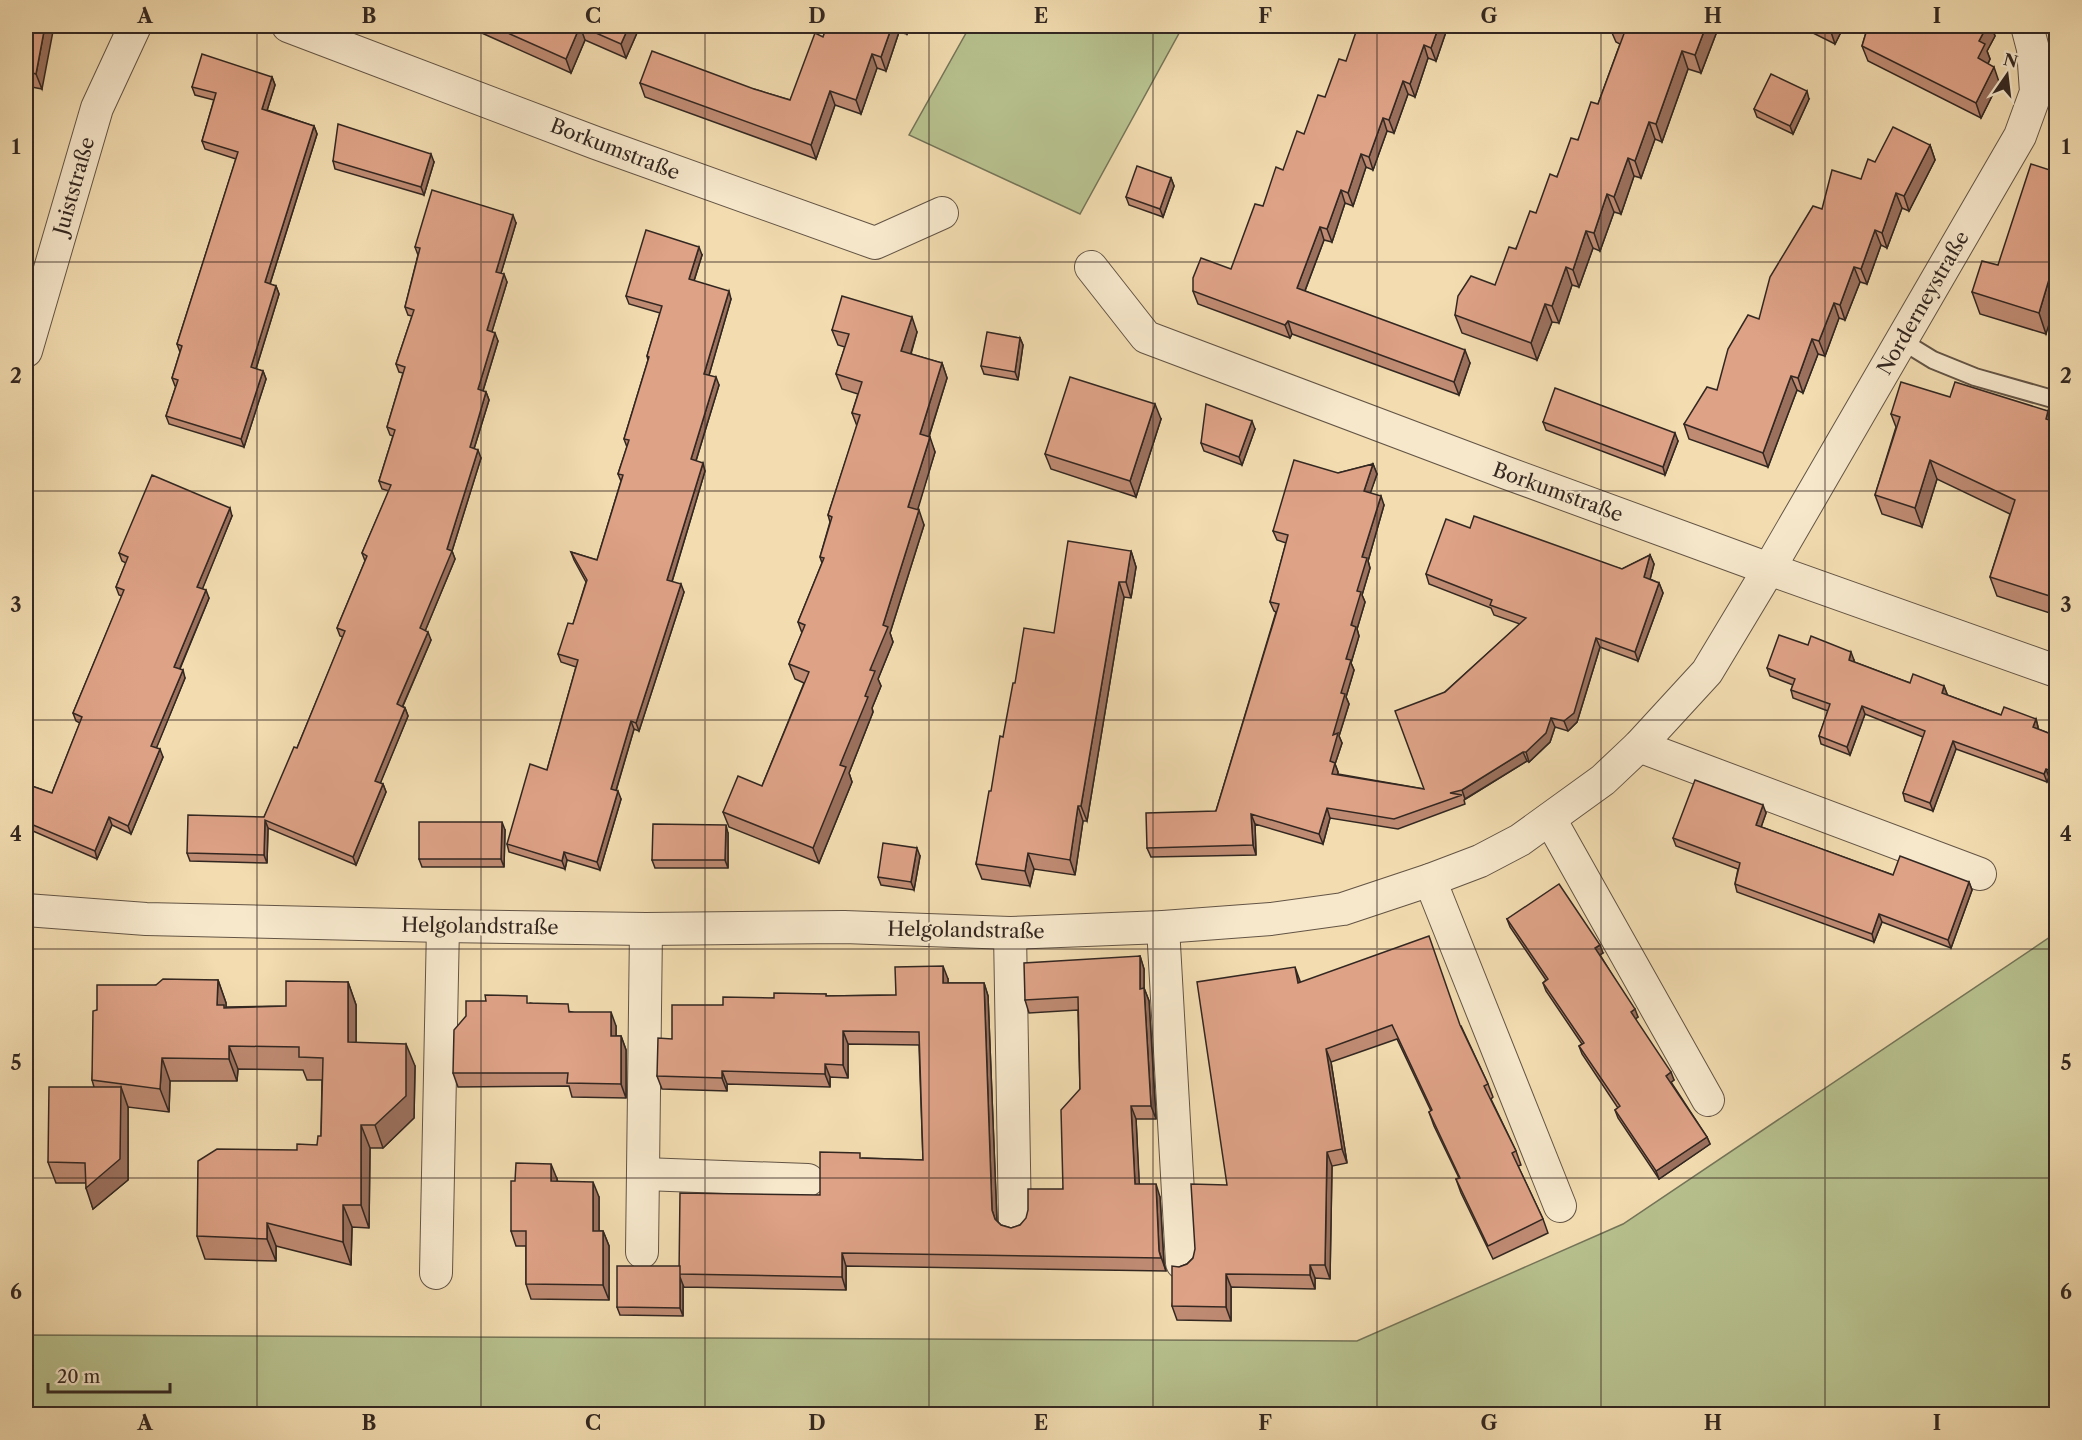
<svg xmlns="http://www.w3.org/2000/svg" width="2082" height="1440" font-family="'Libre Caslon Text',serif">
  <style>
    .green { fill: #b7c18e; stroke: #757458; stroke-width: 1.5 }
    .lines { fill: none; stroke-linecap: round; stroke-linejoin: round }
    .stream { stroke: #718074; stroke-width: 12 }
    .service-casing { stroke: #635445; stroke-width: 20 }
    .minor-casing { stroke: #635445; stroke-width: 34 }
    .service { stroke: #f7e8cc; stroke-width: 16 }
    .minor { stroke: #f7e8cc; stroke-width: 32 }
    .wall { fill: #bf8b73; stroke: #332721; stroke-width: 1.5 }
    .shaded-wall { fill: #9b715e; stroke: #332721; stroke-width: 1.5 }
    .building { fill: #dea286; stroke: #332721; stroke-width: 1.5 }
    .grid { fill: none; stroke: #332721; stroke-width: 1.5; stroke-opacity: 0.55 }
    .labels { text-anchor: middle; stroke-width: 4.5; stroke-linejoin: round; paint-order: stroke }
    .street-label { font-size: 20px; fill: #332721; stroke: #f7e8cc }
    .neatline { fill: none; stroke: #332721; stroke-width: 2 }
    .grid-label { font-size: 20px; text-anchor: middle; font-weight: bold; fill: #332721 }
  </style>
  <rect width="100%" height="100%" fill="#f2dcb0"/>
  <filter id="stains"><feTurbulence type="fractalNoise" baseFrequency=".00333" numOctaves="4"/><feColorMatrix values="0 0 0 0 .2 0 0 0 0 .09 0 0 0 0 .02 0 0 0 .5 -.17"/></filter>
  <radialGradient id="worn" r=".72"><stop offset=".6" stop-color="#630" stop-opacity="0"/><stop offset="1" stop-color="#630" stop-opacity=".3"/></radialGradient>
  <g class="green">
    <polygon points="970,26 1183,26 1080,214 909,135"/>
    <polygon points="2056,933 2056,1414 26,1414 26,1335 1357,1341 1623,1224"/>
  </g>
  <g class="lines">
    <polyline class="stream" points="1898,1414 1907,1413 1916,1414"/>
    <g class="service-casing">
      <polyline id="service" points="1902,341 1933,360 1975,377 2056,400"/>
    </g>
    <g class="minor-casing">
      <g id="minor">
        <polyline points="288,26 596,143 875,243 942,213"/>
        <polyline points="1091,267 1146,337 1504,472 1769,569 2056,671"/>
        <polyline points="26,351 97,108 135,26"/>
        <polyline points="1639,746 1980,874"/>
        <polyline points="1550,819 1708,1100"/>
        <polyline points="1430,880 1560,1206"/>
        <polyline points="26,910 146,919 443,926 646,929 844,927 1010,933 1163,927 1271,919 1343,909 1430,880 1480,861 1520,840 1603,780 1639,746 1707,672 1769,569 2020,136 2036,92 2033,49 2027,26"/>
        <polyline points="1163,927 1182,1263"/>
        <polyline points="1010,933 1015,1223"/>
        <polyline points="644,1174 808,1180"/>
        <polyline points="642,1252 646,929"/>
        <polyline points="436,1273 443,926"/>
      </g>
    </g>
    <use href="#service" class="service"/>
    <use href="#minor" class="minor"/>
  </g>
  <g class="wall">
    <polygon points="26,26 42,89 26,86"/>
    <polygon points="466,26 640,26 626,58 585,40 571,73"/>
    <polygon points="827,26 910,26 907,34 899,32 886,71 877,68 861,114 835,105 816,159 645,97 640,83 754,89 790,100 823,37"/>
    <polygon points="1448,26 1436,61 1428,58 1415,97 1408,94 1394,133 1387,131 1373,170 1366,167 1353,206 1345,203 1332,242 1324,240 1305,291 1470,363 1459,395 1292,334 1290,338 1198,304 1193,291 1231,269 1263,206 1325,97"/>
    <polygon points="1609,26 1719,26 1701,73 1688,69 1662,142 1655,139 1641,178 1634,176 1621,214 1614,212 1600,251 1593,248 1579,287 1572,285 1559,323 1552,322 1537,360 1462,333 1455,315 1495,285 1598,104 1620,44 1616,42"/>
    <polygon points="1799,26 1844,26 1835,44"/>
    <polygon points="1868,26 1991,26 1995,36 1987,51 1990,59 1988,64 1999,82 1981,118 1868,61 1862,46"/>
    <polygon points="272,77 275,85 267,110 314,126 317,134 270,284 276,286 279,294 256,369 263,371 266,379 244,447 169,424 166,416 176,386 175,386 172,378 180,352 177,344 236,159 205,149 202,141 214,100 195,95 192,87"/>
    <polygon points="1809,99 1793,134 1757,117 1754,109"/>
    <polygon points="1930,145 1935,160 1909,211 1902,208 1887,248 1881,245 1867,284 1860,282 1845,320 1839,318 1825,356 1818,354 1803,393 1797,390 1768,467 1689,439 1684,424 1717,390 1759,319 1861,179 1875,162"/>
    <polygon points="333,161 434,162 424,195 335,169"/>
    <polygon points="2056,172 2046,334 1980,314 1972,292 1998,265"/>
    <polygon points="1171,178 1174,186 1163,217 1129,205 1126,197"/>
    <polygon points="516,223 501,273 507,282 492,331 498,341 483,391 486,392 489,400 474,449 481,458 452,551 455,559 425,631 431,640 403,706 405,708 408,716 380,783 383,784 386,792 356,865 268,828 267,863 190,861 187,853 264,817 297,748 343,637 340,636 337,628 365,561 362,553 389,491 382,489 379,481 393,436 390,435 387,427 403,373 399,372 396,364 412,316 408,315 405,307 418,255 415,247"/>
    <polygon points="702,255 694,281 731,299 709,375 719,385 696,461 705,471 672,582 684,592 639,731 634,729 616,791 621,799 600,870 567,860 565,869 509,852 507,844 547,770 576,667 561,662 558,654 573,624 586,582 574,560 571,552 597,560 621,481 618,474 627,447 624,439 648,360 647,356 660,313 629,304 626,296"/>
    <polygon points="832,330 917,332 911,354 942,363 947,378 929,437 935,452 917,510 924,525 890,633 893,642 878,679 881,686 872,708 873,712 849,773 852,782 819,863 729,827 723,812 762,786 804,683 795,679 789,664 802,633 798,622 822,563 820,557 830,522 828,515 857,426 852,413 858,394 842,389 836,374 845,347 838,345"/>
    <polygon points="1020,338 1023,345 1018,380 984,374 981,366"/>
    <polygon points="1950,397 2048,411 2052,421 2056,422 2056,615 1997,596 1990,577 2010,514 1937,479 1922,527 1882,514 1875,495 1896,427 1891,414"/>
    <polygon points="1161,419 1136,497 1051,469 1045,454"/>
    <polygon points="1543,422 1678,441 1665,475 1546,430"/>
    <polygon points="1255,429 1242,465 1204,451 1201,443"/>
    <polygon points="1373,464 1377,474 1370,493 1384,505 1368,561 1370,568 1362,595 1365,602 1357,629 1359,636 1351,663 1354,670 1346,697 1349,704 1339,736 1342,743 1335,764 1338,772 1338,774 1424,789 1445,692 1520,624 1494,615 1491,608 1429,584 1426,574 1470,528 1622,569 1650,555 1654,564 1650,579 1659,583 1663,593 1638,661 1600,647 1577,722 1568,731 1555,727 1550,742 1529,762 1527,761 1464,800 1465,804 1398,829 1330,818 1323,844 1255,824 1256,855 1151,857 1147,848 1216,811 1276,612 1274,611 1270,602 1286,543 1277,540 1273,531 1338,473"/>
    <polygon points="232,516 202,589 209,598 180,669 185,678 156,748 163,757 131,834 112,825 97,859 26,828 26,784 52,793 80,723 76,721 73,713 122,596 119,595 116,587 126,563 122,561 119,553"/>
    <polygon points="1131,551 1136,567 1131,598 1124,597 1087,821 1083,821 1075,875 1034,869 1030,886 982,879 976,864 1015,683 1054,633"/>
    <polygon points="1854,660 1854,662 1910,683 1944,686 1947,694 1947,695 2001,715 2036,719 2038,727 2038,729 2056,736 2056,780 2049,777 2047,782 1956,749 1933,811 1905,801 1903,793 1923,737 1865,714 1850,755 1821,744 1819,736 1828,711 1793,698 1791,690 1793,685 1770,676 1767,668"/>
    <polygon points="1766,813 1761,827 1893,875 1969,882 1972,890 1951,948 1882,922 1874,942 1737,892 1735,884 1738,869 1676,846 1673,838"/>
    <polygon points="505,830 504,867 422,867 419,859"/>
    <polygon points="728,833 728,868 655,868 652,860"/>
    <polygon points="920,856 914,890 881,885 878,877"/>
    <polygon points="1507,919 1603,953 1600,955 1638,1017 1635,1019 1674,1080 1671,1082 1707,1137 1710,1144 1659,1179 1618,1118 1615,1110 1618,1108 1582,1054 1579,1046 1582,1044 1546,991 1543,983 1546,980 1510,927"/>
    <polygon points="1140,956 1144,969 1144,988 1149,1001 1156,1119 1136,1119 1139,1184 1160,1197 1164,1264 1166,1271 846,1266 846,1290 684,1287 683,1285 683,1316 620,1315 617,1307 680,1266 820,1195 862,1158 923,1160 919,1045 848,1044 848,1078 830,1077 830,1087 727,1084 727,1091 662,1089 657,1076 672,1039 723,1005 774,998 826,994 826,996 896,995 948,979 948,983 984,983 988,996 997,1221 1001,1225 1011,1228 1020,1225 1063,1189 1080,1089 1078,1010 1029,1013 1025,1000"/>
    <polygon points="218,980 226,1003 226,1007 286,1006 348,982 356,1005 356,1043 415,1066 414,1118 383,1148 370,1148 369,1228 352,1227 351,1265 276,1246 276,1261 205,1259 197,1236 297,1150 317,1145 321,1136 322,1080 307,1080 303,1070 238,1069 237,1081 170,1081 169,1112 128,1107 128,1180 93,1209 86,1183 56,1183 48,1162 94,1087 92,1080 97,1010 156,985"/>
    <polygon points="1300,982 1461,1026 1488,1084 1493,1097 1491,1099 1516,1151 1521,1165 1518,1166 1543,1219 1548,1233 1493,1259 1461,1193 1456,1179 1459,1178 1434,1126 1429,1112 1431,1111 1397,1039 1331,1062 1347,1163 1332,1166 1330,1279 1315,1278 1315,1289 1231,1287 1231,1321 1177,1320 1172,1306 1179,1267 1187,1264 1193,1258 1227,1185"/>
    <polygon points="530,1003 572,1012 616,1026 616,1036 621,1036 626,1050 626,1098 572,1097 569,1086 458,1087 453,1073"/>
    <polygon points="557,1179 557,1181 599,1197 599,1231 603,1231 609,1246 609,1300 531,1299 526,1284 526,1246 516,1246 511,1231"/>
  </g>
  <g class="shaded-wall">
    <polygon points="45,26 54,26 42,89 36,74"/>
    <polygon points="580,26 585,40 571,73 566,59"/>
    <polygon points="629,26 640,26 626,58 621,44"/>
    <polygon points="892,26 897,26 899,32 886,71 881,57"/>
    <polygon points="904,26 910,26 907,34"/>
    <polygon points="1439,26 1448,26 1436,61 1431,48"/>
    <polygon points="1706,26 1719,26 1701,73 1695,55"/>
    <polygon points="1829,26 1844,26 1835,44"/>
    <polygon points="1987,26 1991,26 1995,36 1987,51 1990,59 1983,74 1978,58 1979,41"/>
    <polygon points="1424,45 1428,58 1415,97 1410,84"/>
    <polygon points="1682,51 1688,69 1662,142 1656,124"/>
    <polygon points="872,54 877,68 861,114 856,100"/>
    <polygon points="1994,67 1999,82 1981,118 1976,103"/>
    <polygon points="272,77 275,85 265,117 262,109"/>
    <polygon points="1403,81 1408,94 1394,133 1389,120"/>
    <polygon points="830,91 835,105 816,159 811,145"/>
    <polygon points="1807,91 1809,99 1793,134 1790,126"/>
    <polygon points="1383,118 1387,131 1373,170 1369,157"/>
    <polygon points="1649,122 1655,139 1641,178 1635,161"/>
    <polygon points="314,126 317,134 268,290 265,282"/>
    <polygon points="1930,145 1935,160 1909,211 1904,196"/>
    <polygon points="431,154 434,162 424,195 421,187"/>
    <polygon points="1361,154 1366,167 1353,206 1348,193"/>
    <polygon points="1628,158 1634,176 1621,214 1614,197"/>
    <polygon points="1171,178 1174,186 1163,217 1160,209"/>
    <polygon points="1341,190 1345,203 1332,242 1327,229"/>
    <polygon points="1896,193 1902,208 1887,248 1882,233"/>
    <polygon points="1607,194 1614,212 1600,251 1594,233"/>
    <polygon points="513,215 516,223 499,280 496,272"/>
    <polygon points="1320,227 1324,240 1301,301 1297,288"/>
    <polygon points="1875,230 1881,245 1867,284 1861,269"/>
    <polygon points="1586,231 1593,248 1579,287 1573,270"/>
    <polygon points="699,247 702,255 692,287 689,279"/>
    <polygon points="2056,256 2056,302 2046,334 2039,313"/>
    <polygon points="1566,267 1572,285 1559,323 1552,306"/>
    <polygon points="1854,267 1860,282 1845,320 1840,305"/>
    <polygon points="504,274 507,282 490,338 487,330"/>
    <polygon points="276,286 279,294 254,375 251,367"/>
    <polygon points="729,291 731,299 707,382 704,374"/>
    <polygon points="1834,303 1839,318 1825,356 1819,341"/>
    <polygon points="1545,304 1552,322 1537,360 1531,343"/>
    <polygon points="912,317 917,332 907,366 901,351"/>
    <polygon points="1288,321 1292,334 1290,338 1285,325"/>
    <polygon points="495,333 498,341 481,397 478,389"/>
    <polygon points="1020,338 1023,345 1018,380 1015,372"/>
    <polygon points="1812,339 1818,354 1803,393 1798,378"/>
    <polygon points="1465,350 1470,363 1459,395 1454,382"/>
    <polygon points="942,363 947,378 925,449 920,434"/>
    <polygon points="263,371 266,379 244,447 241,439"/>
    <polygon points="1791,376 1797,390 1768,467 1763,453"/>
    <polygon points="716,377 719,385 694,467 691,459"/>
    <polygon points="486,392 489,400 472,455 470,447"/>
    <polygon points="1155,404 1161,419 1136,497 1130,481"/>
    <polygon points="2048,411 2055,430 2046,419"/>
    <polygon points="1252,421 1255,429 1242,465 1239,457"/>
    <polygon points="1675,433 1678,441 1665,475 1663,467"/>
    <polygon points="930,437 935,452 914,522 908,507"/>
    <polygon points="478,450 481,458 452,551 455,559 423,636 420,628 447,549"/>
    <polygon points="1930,460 1937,479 1922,527 1915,508"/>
    <polygon points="703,463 705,471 670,588 667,580"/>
    <polygon points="1373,464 1377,474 1368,500 1364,491"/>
    <polygon points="1381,496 1384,505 1368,561 1370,568 1362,595 1365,602 1357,629 1359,636 1351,663 1354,670 1346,697 1349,704 1339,736 1342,743 1335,764 1338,772 1335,783 1332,774 1330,761 1333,735 1341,693 1362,557"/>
    <polygon points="230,508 232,516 200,595 197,587"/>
    <polygon points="919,510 924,525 890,633 893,642 878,679 881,686 872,708 873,712 849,773 852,782 819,863 813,848 840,765 865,696 870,670 883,625"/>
    <polygon points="1131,551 1136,567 1131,598 1126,582"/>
    <polygon points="1650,555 1654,564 1648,587 1644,577"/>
    <polygon points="1119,582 1124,597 1087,821 1081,806"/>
    <polygon points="1659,583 1663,593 1638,661 1635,652"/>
    <polygon points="681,584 684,592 639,731 636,723"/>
    <polygon points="206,590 209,598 177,675 174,667"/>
    <polygon points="428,632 431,640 400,712 397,704"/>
    <polygon points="1596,638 1600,647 1577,722 1568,731 1564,721"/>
    <polygon points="1851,652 1854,660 1852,668 1849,660"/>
    <polygon points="183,670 185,678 154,754 151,746"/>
    <polygon points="1944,686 1947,694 1944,701 1942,693"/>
    <polygon points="1862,706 1865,714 1850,755 1847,747"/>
    <polygon points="405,708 408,716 378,789 375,781"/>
    <polygon points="1551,718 1555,727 1550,742 1529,762 1526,752"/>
    <polygon points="2036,719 2038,727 2036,735 2033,727"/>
    <polygon points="631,721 634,729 614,797 611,789"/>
    <polygon points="1953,741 1956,749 1933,811 1930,803"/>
    <polygon points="160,749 163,757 131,834 128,826"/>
    <polygon points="1523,752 1527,761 1465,799 1462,790"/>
    <polygon points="2046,769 2049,777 2047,782 2044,774"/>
    <polygon points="383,784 386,792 356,865 353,857"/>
    <polygon points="618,791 621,799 600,870 597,862"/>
    <polygon points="1763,805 1766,813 1759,833 1756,825"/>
    <polygon points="1078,806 1083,821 1075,875 1070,860"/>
    <polygon points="1327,808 1330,818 1323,844 1319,834"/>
    <polygon points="1251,814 1255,824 1256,855 1253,845"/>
    <polygon points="109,817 112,825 97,859 95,851"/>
    <polygon points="265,820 268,828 267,863 264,855"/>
    <polygon points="502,822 505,830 504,867 501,859"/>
    <polygon points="726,825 728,833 728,868 725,860"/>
    <polygon points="917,848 920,856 914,890 911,882"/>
    <polygon points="564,852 567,860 565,869 562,861"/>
    <polygon points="1028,853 1034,869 1030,886 1025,871"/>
    <polygon points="1969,882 1972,890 1951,948 1948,940"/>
    <polygon points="1879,914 1882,922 1874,942 1872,934"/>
    <polygon points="1600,945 1603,953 1598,956 1595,948"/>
    <polygon points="1140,956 1144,969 1144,1002 1140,989"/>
    <polygon points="943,966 948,979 948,996 943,983"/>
    <polygon points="1295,967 1300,981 1303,997 1298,983"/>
    <polygon points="218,980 226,1003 226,1011 217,1005"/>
    <polygon points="348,982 356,1005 356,1065 348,1042"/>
    <polygon points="984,983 988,996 997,1223 999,1232 992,1210"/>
    <polygon points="1144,988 1149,1001 1156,1119 1151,1106"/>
    <polygon points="1635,1009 1638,1017 1634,1020 1631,1012"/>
    <polygon points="611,1012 616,1026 616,1050 611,1036"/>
    <polygon points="843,1031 848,1044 848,1078 843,1065"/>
    <polygon points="621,1036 626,1050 626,1098 621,1084"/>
    <polygon points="406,1044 415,1066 414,1118 383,1148 375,1125"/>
    <polygon points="229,1046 238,1069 237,1081 229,1059"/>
    <polygon points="1326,1049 1331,1062 1347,1163 1342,1149"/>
    <polygon points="162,1058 170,1081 169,1112 160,1089"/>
    <polygon points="825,1064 830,1077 830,1087 825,1074"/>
    <polygon points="722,1071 727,1084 727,1091 722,1078"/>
    <polygon points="1671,1072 1674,1080 1669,1084 1666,1076"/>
    <polygon points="121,1087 128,1107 128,1180 93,1209 86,1188"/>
    <polygon points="1131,1106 1136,1119 1140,1197 1135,1184"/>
    <polygon points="361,1125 370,1148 369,1228 361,1205"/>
    <polygon points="1707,1137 1710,1144 1659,1179 1656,1171"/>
    <polygon points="1327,1152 1332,1166 1330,1279 1325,1265"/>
    <polygon points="551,1164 557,1179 557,1196 551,1181"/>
    <polygon points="593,1182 599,1197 599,1246 593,1231"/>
    <polygon points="1156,1184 1160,1197 1164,1264 1166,1271 1159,1251"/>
    <polygon points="343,1205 352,1227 351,1265 343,1242"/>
    <polygon points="267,1223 276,1246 276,1261 267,1239"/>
    <polygon points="603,1231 609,1246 609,1300 603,1285"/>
    <polygon points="842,1253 846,1266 846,1290 842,1277"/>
    <polygon points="1310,1265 1315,1278 1315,1289 1310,1275"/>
    <polygon points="1226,1274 1231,1287 1231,1321 1226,1307"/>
    <polygon points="680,1277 683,1285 683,1316 680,1308"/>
  </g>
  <g class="building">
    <polygon points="26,26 45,26 36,74 26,71"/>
    <polygon points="492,26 580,26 566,59"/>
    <polygon points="580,26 629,26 621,44"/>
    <polygon points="827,26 892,26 881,57 872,54 856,100 830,91 811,145 640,83 652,51 754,89 790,100 815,33 823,37"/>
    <polygon points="1358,26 1439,26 1431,48 1424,45 1410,84 1403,81 1389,120 1383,118 1369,157 1361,154 1348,193 1341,190 1327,229 1320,227 1297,288 1465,350 1454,382 1288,321 1285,325 1193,291 1193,278 1201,258 1231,269 1255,204 1263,206 1276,167 1283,170 1297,131 1304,134 1318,95 1325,97 1339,59 1346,61"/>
    <polygon points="1611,26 1706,26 1695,55 1682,51 1656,124 1649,122 1635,161 1628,158 1614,197 1607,194 1594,233 1586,231 1573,270 1566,267 1552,306 1545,304 1531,343 1455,315 1458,296 1471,276 1495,285 1509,247 1516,249 1530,211 1536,213 1550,174 1557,177 1571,138 1578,140 1591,102 1598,104 1625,31"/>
    <polygon points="1868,26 1987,26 1979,41 1985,44 1978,58 1994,67 1976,103 1862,46"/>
    <polygon points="202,54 272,77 262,109 314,126 265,282 276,286 251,367 263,371 241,439 166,416 178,380 172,378 182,346 177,344 238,152 202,141 216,93 192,87"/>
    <polygon points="1771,74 1807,91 1790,126 1754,109"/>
    <polygon points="338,124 431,154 421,187 333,161"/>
    <polygon points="1893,127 1930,145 1904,196 1896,193 1882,233 1875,230 1861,269 1854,267 1840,305 1834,303 1819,341 1812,339 1798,378 1791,376 1763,453 1684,424 1707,387 1717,390 1728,349 1748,315 1759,319 1770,277 1813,206 1822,209 1832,170 1861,179 1868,159 1875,162"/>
    <polygon points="2031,164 2056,172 2056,256 2039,313 1972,292 1982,261 1998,265"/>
    <polygon points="1137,166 1171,178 1160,209 1126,197"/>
    <polygon points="432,190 513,215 496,272 504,274 487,330 495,333 478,389 486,392 470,447 478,450 447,549 452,551 420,628 428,632 397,704 405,708 375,781 383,784 353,857 265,820 264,855 187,853 188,815 264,817 294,747 297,748 345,631 337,628 367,556 362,553 391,485 379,481 395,430 387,427 405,367 396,364 414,310 405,307 420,248 415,247"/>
    <polygon points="646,230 699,247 689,279 729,291 704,374 716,377 691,459 703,463 667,580 681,584 636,723 631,721 611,789 618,791 597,862 564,852 562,861 507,844 530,764 547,770 578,660 558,654 568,623 573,624 587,580 571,552 597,560 623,475 618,474 629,440 624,439 649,357 647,356 662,306 626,296"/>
    <polygon points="842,296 912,317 901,351 942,363 920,434 930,437 908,507 919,510 883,625 888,627 870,670 875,671 865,696 868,697 840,765 846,767 813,848 723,812 738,776 762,786 809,672 789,664 805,625 798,622 824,558 820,557 832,517 828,515 860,415 852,413 862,382 836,374 849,334 832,330"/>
    <polygon points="987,332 1020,338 1015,372 981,366"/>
    <polygon points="1070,377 1155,404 1130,481 1045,454"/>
    <polygon points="1901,382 1950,397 1955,382 2048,411 2046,419 2056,422 2056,598 1990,577 2015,500 1930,460 1915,508 1875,495 1900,417 1891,414"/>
    <polygon points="1555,388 1675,433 1663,467 1543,422"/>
    <polygon points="1206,404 1252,421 1239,457 1201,443"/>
    <polygon points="1294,460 1338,473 1373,464 1364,491 1381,496 1362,557 1367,558 1357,591 1361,592 1351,625 1356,627 1346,659 1351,660 1341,693 1345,694 1333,735 1338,733 1330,761 1335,763 1332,774 1424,789 1395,711 1445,692 1526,618 1490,605 1492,600 1426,574 1446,519 1470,528 1474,516 1622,569 1650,555 1644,577 1659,583 1635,652 1596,638 1574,713 1564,721 1551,718 1546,733 1526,752 1523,752 1462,790 1450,793 1462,795 1394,819 1327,808 1319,834 1251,814 1253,845 1147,848 1146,813 1216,811 1279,604 1270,602 1288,535 1273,531"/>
    <polygon points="152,475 230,508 197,587 206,590 174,667 183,670 151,746 160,749 128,826 109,817 95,851 26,822 26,784 52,793 82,717 73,713 124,590 116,587 128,557 119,553"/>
    <polygon points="1068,541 1131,551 1126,582 1119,582 1081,806 1078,806 1070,860 1028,853 1025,871 976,864 989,791 991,791 1000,736 1003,737 1013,683 1015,683 1024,628 1054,633"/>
    <polygon points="1779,635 1808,645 1811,636 1851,652 1849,660 1910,683 1913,674 1944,686 1942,693 2001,715 2004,707 2036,719 2033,727 2056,736 2056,773 2046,769 2044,774 1953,741 1930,803 1903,793 1925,731 1862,706 1847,747 1819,736 1830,704 1791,690 1795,679 1767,668"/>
    <polygon points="1695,780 1763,805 1756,825 1893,875 1900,856 1969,882 1948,940 1879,914 1872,934 1735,884 1740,863 1673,838"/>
    <polygon points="419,822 502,822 501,859 419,859"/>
    <polygon points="653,824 726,825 725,860 652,860"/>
    <polygon points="883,843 917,848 911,882 878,877"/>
    <polygon points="1559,884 1600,945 1595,948 1635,1009 1631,1012 1671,1072 1666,1076 1707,1137 1656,1171 1615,1110 1620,1106 1579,1046 1584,1043 1543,983 1548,979 1507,919"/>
    <polygon points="1429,936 1460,1025 1488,1084 1484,1086 1516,1151 1512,1153 1543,1219 1488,1246 1456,1179 1460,1178 1429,1112 1432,1110 1392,1025 1326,1049 1342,1149 1327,1152 1325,1265 1310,1265 1310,1275 1226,1274 1226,1307 1172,1306 1172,1266 1179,1267 1187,1264 1193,1258 1195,1249 1191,1184 1227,1185 1197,982 1295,967 1298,983"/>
    <polygon points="1140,956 1140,989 1144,988 1151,1106 1131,1106 1135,1184 1156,1184 1159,1251 1161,1258 842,1253 842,1277 679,1274 680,1193 820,1195 820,1152 860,1153 860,1158 923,1160 919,1032 843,1031 843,1065 825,1064 825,1074 722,1071 722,1078 657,1076 658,1038 672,1039 672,1005 723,1005 723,997 774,998 774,993 826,994 826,996 896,995 895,967 943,966 943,983 984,983 992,1210 995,1219 1001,1225 1011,1228 1020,1225 1026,1218 1028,1210 1028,1189 1063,1189 1061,1110 1080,1089 1078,997 1025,1000 1024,963"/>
    <polygon points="163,979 218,980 217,1005 224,1005 224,1008 286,1006 286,981 348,982 348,1042 406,1044 406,1096 375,1125 361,1125 361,1205 343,1205 343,1242 267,1223 267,1239 197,1236 198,1161 217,1149 297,1150 297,1144 317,1145 318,1136 321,1136 323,1058 299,1057 299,1047 229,1046 229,1059 162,1058 160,1089 92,1080 93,1011 97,1010 97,985 156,985"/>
    <polygon points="485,995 527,996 527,1003 568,1004 569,1012 611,1012 611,1036 621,1036 621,1084 567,1083 568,1073 453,1073 454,1030 466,1016 466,1001 486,1001"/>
    <polygon points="49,1087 121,1087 120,1159 86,1188 85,1163 48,1162"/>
    <polygon points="516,1163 551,1164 551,1181 593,1182 593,1231 603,1231 603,1285 526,1284 526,1231 511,1231 511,1181 515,1181"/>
    <polygon points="617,1266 680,1266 680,1308 617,1307"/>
  </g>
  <path class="grid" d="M257 26V1414M481 26V1414M705 26V1414M929 26V1414M1153 26V1414M1377 26V1414M1601 26V1414M1825 26V1414M26 262H2056M26 491H2056M26 720H2056M26 949H2056M26 1178H2056"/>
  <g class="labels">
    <g class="street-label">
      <text transform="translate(615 149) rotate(21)" y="7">Borkumstraße</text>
      <text transform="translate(74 186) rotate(-74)" y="7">Juiststraße</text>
      <text transform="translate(1923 303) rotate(-60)" y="7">Norderneystraße</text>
      <text transform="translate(1558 492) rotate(20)" y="7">Borkumstraße</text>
      <text transform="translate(480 926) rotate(1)" y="7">Helgolandstraße</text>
      <text transform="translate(966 930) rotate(1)" y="7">Helgolandstraße</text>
    </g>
  </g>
  <rect width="2082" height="1440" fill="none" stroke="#f2dcb0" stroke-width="66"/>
  <g transform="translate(2007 75) rotate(14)" stroke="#f7e8cc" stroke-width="4.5" paint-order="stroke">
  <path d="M0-4.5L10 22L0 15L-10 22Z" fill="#332721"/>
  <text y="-9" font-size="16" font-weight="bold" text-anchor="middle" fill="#332721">N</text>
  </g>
  <path d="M48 1383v9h122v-9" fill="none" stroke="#332721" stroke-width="3"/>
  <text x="57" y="1383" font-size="18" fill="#332721" stroke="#f7e8cc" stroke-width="4.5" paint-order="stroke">20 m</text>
  <rect x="33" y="33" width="2016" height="1374" class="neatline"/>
  <g class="grid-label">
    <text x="145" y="23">A</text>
    <text x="369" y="23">B</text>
    <text x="593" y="23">C</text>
    <text x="817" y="23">D</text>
    <text x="1041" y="23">E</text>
    <text x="1265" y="23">F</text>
    <text x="1489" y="23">G</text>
    <text x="1713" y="23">H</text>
    <text x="1937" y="23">I</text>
    <text x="16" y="154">1</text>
    <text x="2066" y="154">1</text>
    <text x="16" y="383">2</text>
    <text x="2066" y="383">2</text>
    <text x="16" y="612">3</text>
    <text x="2066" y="612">3</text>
    <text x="16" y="841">4</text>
    <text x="2066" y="841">4</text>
    <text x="16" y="1070">5</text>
    <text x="2066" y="1070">5</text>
    <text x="16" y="1299">6</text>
    <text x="2066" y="1299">6</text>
    <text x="145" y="1430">A</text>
    <text x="369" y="1430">B</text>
    <text x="593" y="1430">C</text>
    <text x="817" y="1430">D</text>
    <text x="1041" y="1430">E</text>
    <text x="1265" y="1430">F</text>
    <text x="1489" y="1430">G</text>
    <text x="1713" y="1430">H</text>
    <text x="1937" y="1430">I</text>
  </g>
  <rect width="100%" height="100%" filter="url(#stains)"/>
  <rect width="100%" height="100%" fill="url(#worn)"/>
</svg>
